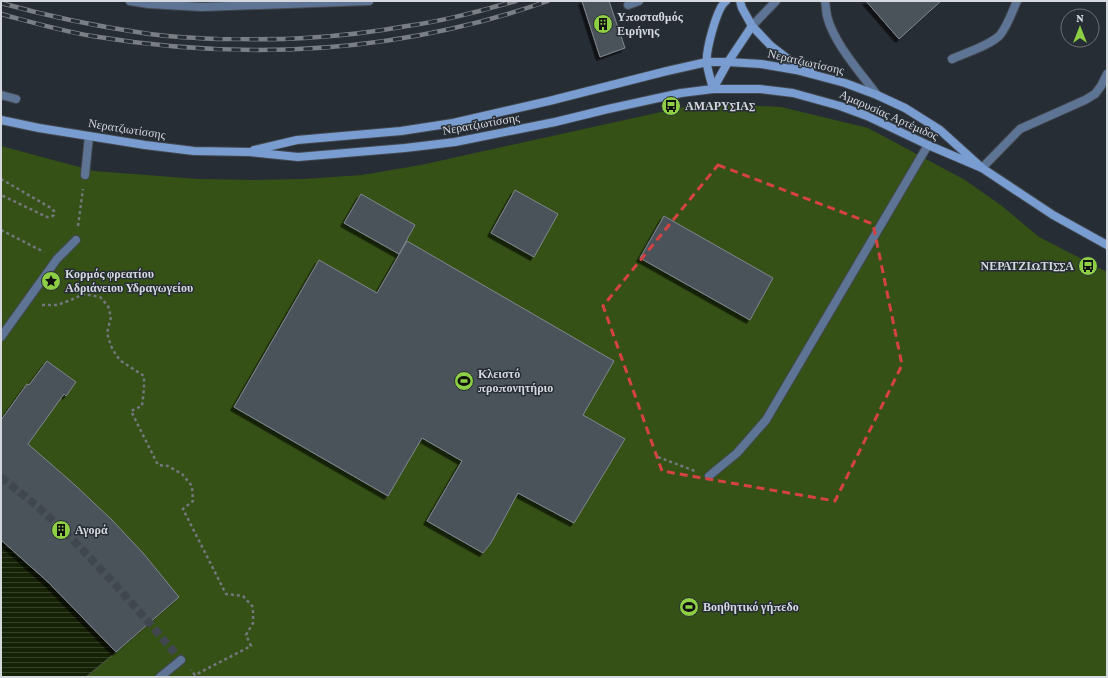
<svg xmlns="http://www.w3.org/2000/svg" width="1108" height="678" font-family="'Crimson Pro',serif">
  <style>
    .park { fill: #355115 }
    .water { fill: url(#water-rules); stroke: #4f5947 }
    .building { fill: #4c525a; stroke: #808790; filter: url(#shadow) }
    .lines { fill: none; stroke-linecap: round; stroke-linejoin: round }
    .street-tunnel { stroke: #41474e; stroke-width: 8; stroke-dasharray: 8 4; stroke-linecap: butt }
    .lane-casing { stroke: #434850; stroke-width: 10 }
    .street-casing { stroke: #434850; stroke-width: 10 }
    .secondary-casing { stroke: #434850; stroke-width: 10 }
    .path { stroke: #73777e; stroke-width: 2.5; stroke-dasharray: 3 3; stroke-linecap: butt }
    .lane { stroke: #5e7495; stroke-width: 8 }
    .street { stroke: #5e7495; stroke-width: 8 }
    .secondary { stroke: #799dd0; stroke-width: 8 }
    .rail-casing { stroke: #7a7e85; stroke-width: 4.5 }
    .rail { stroke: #272d35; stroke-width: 3; stroke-dasharray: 9; stroke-linecap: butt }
    .marked { fill: none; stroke: #d64243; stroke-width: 3; stroke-dasharray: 8 5; stroke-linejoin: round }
    .labels { text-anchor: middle; stroke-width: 3; stroke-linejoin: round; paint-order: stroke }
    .poi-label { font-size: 12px; font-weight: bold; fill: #d5d8de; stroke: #272d35; text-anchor: start }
    .street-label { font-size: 12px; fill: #d5d8de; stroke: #272d35 }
  </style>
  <defs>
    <pattern id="water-rules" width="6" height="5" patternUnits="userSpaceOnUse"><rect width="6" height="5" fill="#152206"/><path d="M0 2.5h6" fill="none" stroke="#36412a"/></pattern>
    <filter id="shadow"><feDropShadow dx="-3.5" dy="3.5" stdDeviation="0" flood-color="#0009"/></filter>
  </defs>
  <rect width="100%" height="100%" fill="#272d35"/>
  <polygon class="park" points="702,103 781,107 868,128 965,180 1002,206 1039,237 1107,272 1107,677 1,677 1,146 94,171 198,179 254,180 304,179 362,175 421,165"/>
  <polygon class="water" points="1,540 49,583 116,652 86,677 1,677"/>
  <g class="building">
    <polygon points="582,1 609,1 625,48 600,57"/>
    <polygon points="866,1 941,1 899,39"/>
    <polygon points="515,190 558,214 534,257 491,233"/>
    <polygon points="361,194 415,225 399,254 344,223"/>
    <polygon points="664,216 773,278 750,320 640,258"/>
    <polygon points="407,241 614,361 583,415 625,439 574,523 518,493 491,543 483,553 427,521 462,461 422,438 388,496 234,407 319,260 377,293"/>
    <polygon points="47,361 76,382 66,396 64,394 28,444 76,486 112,520 143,553 179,597 116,652 49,583 1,540 1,420 27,384 29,385"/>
  </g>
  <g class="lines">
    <path class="street-tunnel" d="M1 477C13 487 25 496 37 506 89 553 135 606 181 660"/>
    <g class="lane-casing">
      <g id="lane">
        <polyline points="130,1 149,4 202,7 369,1"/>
        <path d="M825 1C826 6 826 11 827 16 834 44 861 73 877 95"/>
        <polyline points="628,5 639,1"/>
        <polyline points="752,26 776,1"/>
        <path d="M952 59C965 53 991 45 1000 35 1008 25 1012 12 1017 1"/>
        <polyline points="1,95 16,99"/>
        <polyline points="982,168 1020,129 1085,100 1095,94 1101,86 1107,74"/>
      </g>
    </g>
    <g class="street-casing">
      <g id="street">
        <polyline points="85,175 89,136"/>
        <polyline points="1,337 57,259 76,240"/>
        <polyline points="709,476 737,453 766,420 928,145"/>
        <polyline points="160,677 181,660"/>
      </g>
    </g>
    <g class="secondary-casing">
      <g id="secondary">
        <polyline points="740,1 742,8 752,26 771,46 788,59 810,70"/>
        <path d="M713 89C711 80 708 72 707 64 705 52 717 7 726 1"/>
        <polyline points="713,89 728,62 752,26"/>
        <polyline points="1,120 39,128 145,145 194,151 250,152 298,157 405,148 455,142 555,122 608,109 681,93 713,89 760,89 793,93 840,106 867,116 928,145 982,168"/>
        <polyline points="254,150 297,140 401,131 453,123 549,101 667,71 707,62 728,62 761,64 796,70 845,83 877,95 905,108 940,130 982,168 1053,215 1107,245"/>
      </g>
    </g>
    <g class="path">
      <polyline points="1,179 51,208 54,211 54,215 51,217 47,217 1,195"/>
      <polyline points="78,226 83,189"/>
      <polyline points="1,230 44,252"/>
      <polyline points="42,305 57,305 71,300 84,294 100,297 108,306 111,317 107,333 111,346 116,355 121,361 144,376 144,389 142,406 131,411 158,465 168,466 182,474 192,486 193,501 183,509 226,594 243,596 253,607 253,623 246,635 251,646 195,675 191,670"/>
      <polyline points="658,457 695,471"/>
    </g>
    <use href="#lane" class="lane"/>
    <use href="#street" class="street"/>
    <use href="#secondary" class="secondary"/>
    <g class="rail-casing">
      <g id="rail">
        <path d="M1 3C47 16 95 26 143 33 167 37 193 38 218 39 247 39 276 40 305 38 339 36 374 32 407 26 444 21 480 11 516 1"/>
        <path d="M1 14C31 22 61 31 92 36 248 62 399 53 548 1"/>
      </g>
    </g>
    <use href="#rail" class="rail"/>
  </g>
  <path class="marked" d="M718 165 873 224 902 365 835 501 662 471 603 306Z"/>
  <defs>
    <g id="building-disc" transform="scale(1)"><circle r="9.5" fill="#8dce44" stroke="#272d35"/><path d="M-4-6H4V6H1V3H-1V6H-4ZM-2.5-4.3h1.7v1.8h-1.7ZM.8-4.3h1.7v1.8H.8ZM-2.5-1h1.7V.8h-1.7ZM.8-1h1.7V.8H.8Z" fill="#111"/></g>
    <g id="bus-disc" transform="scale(1)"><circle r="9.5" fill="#8dce44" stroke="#272d35"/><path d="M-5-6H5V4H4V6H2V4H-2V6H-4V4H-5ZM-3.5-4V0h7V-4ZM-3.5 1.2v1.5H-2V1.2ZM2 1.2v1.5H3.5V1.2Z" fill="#111"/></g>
    <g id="sight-disc" transform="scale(1)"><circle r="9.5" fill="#8dce44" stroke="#272d35"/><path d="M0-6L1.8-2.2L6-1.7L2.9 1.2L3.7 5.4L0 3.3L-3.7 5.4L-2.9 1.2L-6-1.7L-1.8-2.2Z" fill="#111"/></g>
    <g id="stadium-disc" transform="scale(1)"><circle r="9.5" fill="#8dce44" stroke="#272d35"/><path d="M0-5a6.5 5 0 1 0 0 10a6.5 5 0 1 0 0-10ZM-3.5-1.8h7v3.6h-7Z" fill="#111"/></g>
  </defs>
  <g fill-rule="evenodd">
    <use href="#building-disc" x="603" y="24"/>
    <use href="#bus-disc" x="671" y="106"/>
    <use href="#bus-disc" x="1088" y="266"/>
    <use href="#sight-disc" x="51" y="281"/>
    <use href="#stadium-disc" x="464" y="381"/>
    <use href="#building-disc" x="61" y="530"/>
    <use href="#stadium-disc" x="689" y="607"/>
  </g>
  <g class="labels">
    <g class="poi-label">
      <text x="617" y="21">Υποσταθμός<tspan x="617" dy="14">Ειρήνης</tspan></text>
      <text x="685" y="110">ΑΜΑΡΥΣΙΑΣ</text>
      <text x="1074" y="270" text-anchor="end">ΝΕΡΑΤΖΙΩΤΙΣΣΑ</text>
      <text x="65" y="278">Κορμός φρεατίου<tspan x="65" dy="14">Αδριάνειου Υδραγωγείου</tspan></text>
      <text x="478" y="378">Κλειστό<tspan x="478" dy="14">προπονητήριο</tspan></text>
      <text x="75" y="534">Αγορά</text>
      <text x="703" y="611">Βοηθητικό γήπεδο</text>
    </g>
    <g class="street-label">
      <text transform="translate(806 62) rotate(13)" y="4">Νερατζιωτίσσης</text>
      <text transform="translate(889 115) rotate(24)" y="4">Αμαρυσίας Αρτέμιδος</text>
      <text transform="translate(481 124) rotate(-10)" y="4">Νερατζιωτίσσης</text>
      <text transform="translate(127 129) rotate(9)" y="4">Νερατζιωτίσσης</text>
    </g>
  </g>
  <rect width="1108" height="678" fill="none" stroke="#d5d8de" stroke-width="4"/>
  <g transform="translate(1080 28)"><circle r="19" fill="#272d35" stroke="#6d7179"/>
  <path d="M0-3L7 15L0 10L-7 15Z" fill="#8dce44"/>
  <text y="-6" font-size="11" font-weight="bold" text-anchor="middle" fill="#d5d8de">N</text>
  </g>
</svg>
